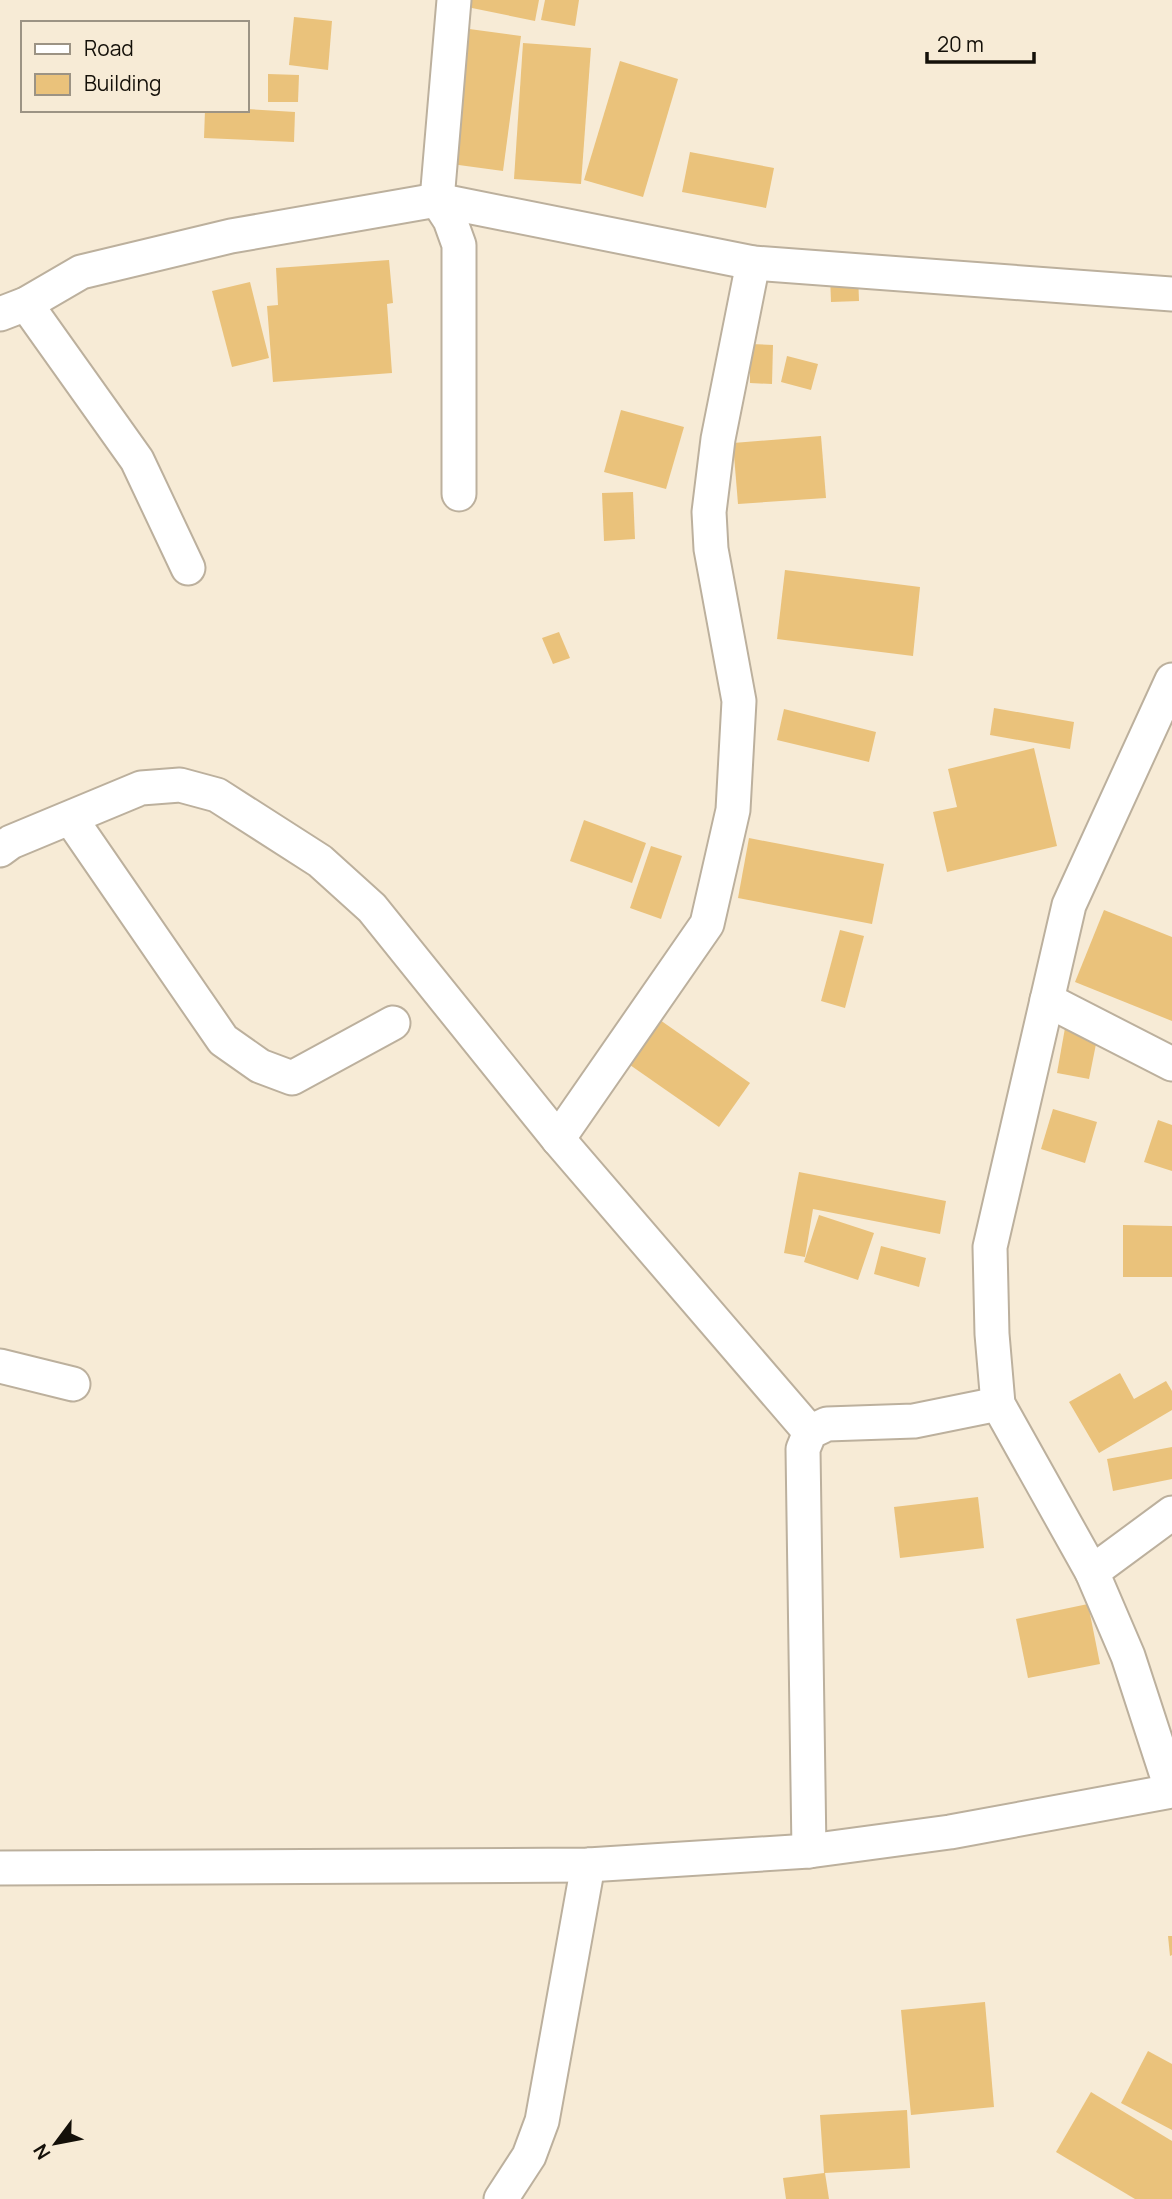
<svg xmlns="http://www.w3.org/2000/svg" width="1172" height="2199" font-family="Manrope,sans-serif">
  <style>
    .building { fill: #eac27b }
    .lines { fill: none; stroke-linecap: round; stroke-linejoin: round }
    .street-casing { stroke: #bcb09d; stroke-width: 37 }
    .street { stroke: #fff; stroke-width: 33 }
  </style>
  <rect width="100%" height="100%" fill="#f7ebd6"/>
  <g class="building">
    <polygon points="468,0 539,0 535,21 467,7"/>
    <polygon points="545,0 579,0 575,26 541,20"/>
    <polygon points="294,17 332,21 328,70 289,65"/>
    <polygon points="462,28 521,36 503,171 444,163"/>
    <polygon points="523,43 591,48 581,184 514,179"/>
    <polygon points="620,61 678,79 643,197 584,180"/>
    <polygon points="268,74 299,75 298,102 268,102"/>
    <polygon points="247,109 295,112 294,142 204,138 205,110"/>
    <polygon points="690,152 774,168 766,208 682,192"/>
    <polygon points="389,260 393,303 387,304 392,373 273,382 267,306 278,305 276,268"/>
    <polygon points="858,273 859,301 831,302 830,275"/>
    <polygon points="250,282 269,358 232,367 212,291"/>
    <polygon points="750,344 773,345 772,384 750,383"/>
    <polygon points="787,356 818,364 811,390 781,382"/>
    <polygon points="621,410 684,427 666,489 604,472"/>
    <polygon points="821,436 826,498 738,504 733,443"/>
    <polygon points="633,492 635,539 604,541 602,493"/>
    <polygon points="785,570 920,587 913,656 777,639"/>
    <polygon points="559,632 570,658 553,664 542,638"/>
    <polygon points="994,708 1074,722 1070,749 990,735"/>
    <polygon points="784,709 876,732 869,762 777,740"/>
    <polygon points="1034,748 1057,846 947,872 933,812 957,807 948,769"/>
    <polygon points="584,820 646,843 632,883 570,861"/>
    <polygon points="749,838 884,864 872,924 738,898"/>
    <polygon points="651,846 682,856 661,919 630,908"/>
    <polygon points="1104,910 1172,937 1172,1021 1075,982"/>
    <polygon points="840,930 864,936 845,1008 821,1001"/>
    <polygon points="660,1020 750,1083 719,1127 630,1065"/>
    <polygon points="1065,1028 1098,1034 1089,1079 1057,1073"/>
    <polygon points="1053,1109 1097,1122 1085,1163 1041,1149"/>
    <polygon points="1158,1120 1172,1125 1172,1171 1144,1162"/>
    <polygon points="799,1172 946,1201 940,1234 813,1209 805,1257 784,1253"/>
    <polygon points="819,1215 874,1233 858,1280 804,1262"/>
    <polygon points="1123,1225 1172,1226 1172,1277 1123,1277"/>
    <polygon points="881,1246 926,1258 919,1287 874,1274"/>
    <polygon points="1120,1373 1134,1399 1166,1381 1172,1391 1172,1410 1099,1453 1069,1402"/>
    <polygon points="1172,1447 1172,1479 1113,1491 1107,1459"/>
    <polygon points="978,1497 984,1548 900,1558 894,1507"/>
    <polygon points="1088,1604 1100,1664 1028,1678 1016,1619"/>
    <polygon points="1168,1936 1172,1936 1172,1955 1170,1956"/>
    <polygon points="985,2002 994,2107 911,2115 901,2010"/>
    <polygon points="1148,2051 1172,2064 1172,2130 1121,2103"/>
    <polygon points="1091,2092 1172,2141 1172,2199 1135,2199 1056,2152"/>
    <polygon points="907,2110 910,2168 825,2173 829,2199 786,2199 783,2178 824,2173 820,2115"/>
  </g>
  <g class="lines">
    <g class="street-casing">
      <g id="street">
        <polyline points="454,0 437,200 450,220 459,245 459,494"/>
        <polyline points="26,304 137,460 188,568"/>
        <polyline points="0,314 26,304 81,272 231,236 437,200 753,263 1172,294"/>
        <polyline points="71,819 223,1040 260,1066 292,1078 393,1023"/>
        <polyline points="0,850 11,842 141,788 180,785 217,795 320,861 372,908 558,1139 810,1432"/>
        <polyline points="1047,1000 1172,1064"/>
        <polyline points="558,1139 707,924 733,810 739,701 711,549 709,512 718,439 753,263"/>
        <polyline points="0,1366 73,1384"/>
        <polyline points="1092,1572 1172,1513"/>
        <polyline points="809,1851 803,1449 810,1432 827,1424 914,1421 998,1404"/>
        <polyline points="0,1868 588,1865 809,1851 950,1832 1172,1791 1128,1656 1092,1572 998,1404 992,1334 990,1247 1069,905 1172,680"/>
        <polyline points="501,2199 529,2156 542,2121 588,1865"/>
      </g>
    </g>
    <use href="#street" class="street"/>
  </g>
  <rect x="21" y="21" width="228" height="91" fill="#f7ebd6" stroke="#9c9384" stroke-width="2"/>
  <rect x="35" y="44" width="35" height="10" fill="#ffffff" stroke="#9c9384" stroke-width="2"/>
  <text x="84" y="56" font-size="21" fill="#141009">Road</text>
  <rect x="35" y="74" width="35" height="21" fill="#eac27b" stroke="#9c9384" stroke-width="2"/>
  <text x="84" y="91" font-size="21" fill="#141009">Building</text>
  <g transform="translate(56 2143) rotate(238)" stroke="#f7ebd6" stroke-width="5" paint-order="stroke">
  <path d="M0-5L12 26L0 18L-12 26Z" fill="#141009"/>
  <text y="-10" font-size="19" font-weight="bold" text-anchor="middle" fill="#141009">N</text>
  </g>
  <path d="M927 52v10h107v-10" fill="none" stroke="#141009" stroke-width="3.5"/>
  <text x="937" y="52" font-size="21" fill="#141009" stroke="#f7ebd6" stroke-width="5" paint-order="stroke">20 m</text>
</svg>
